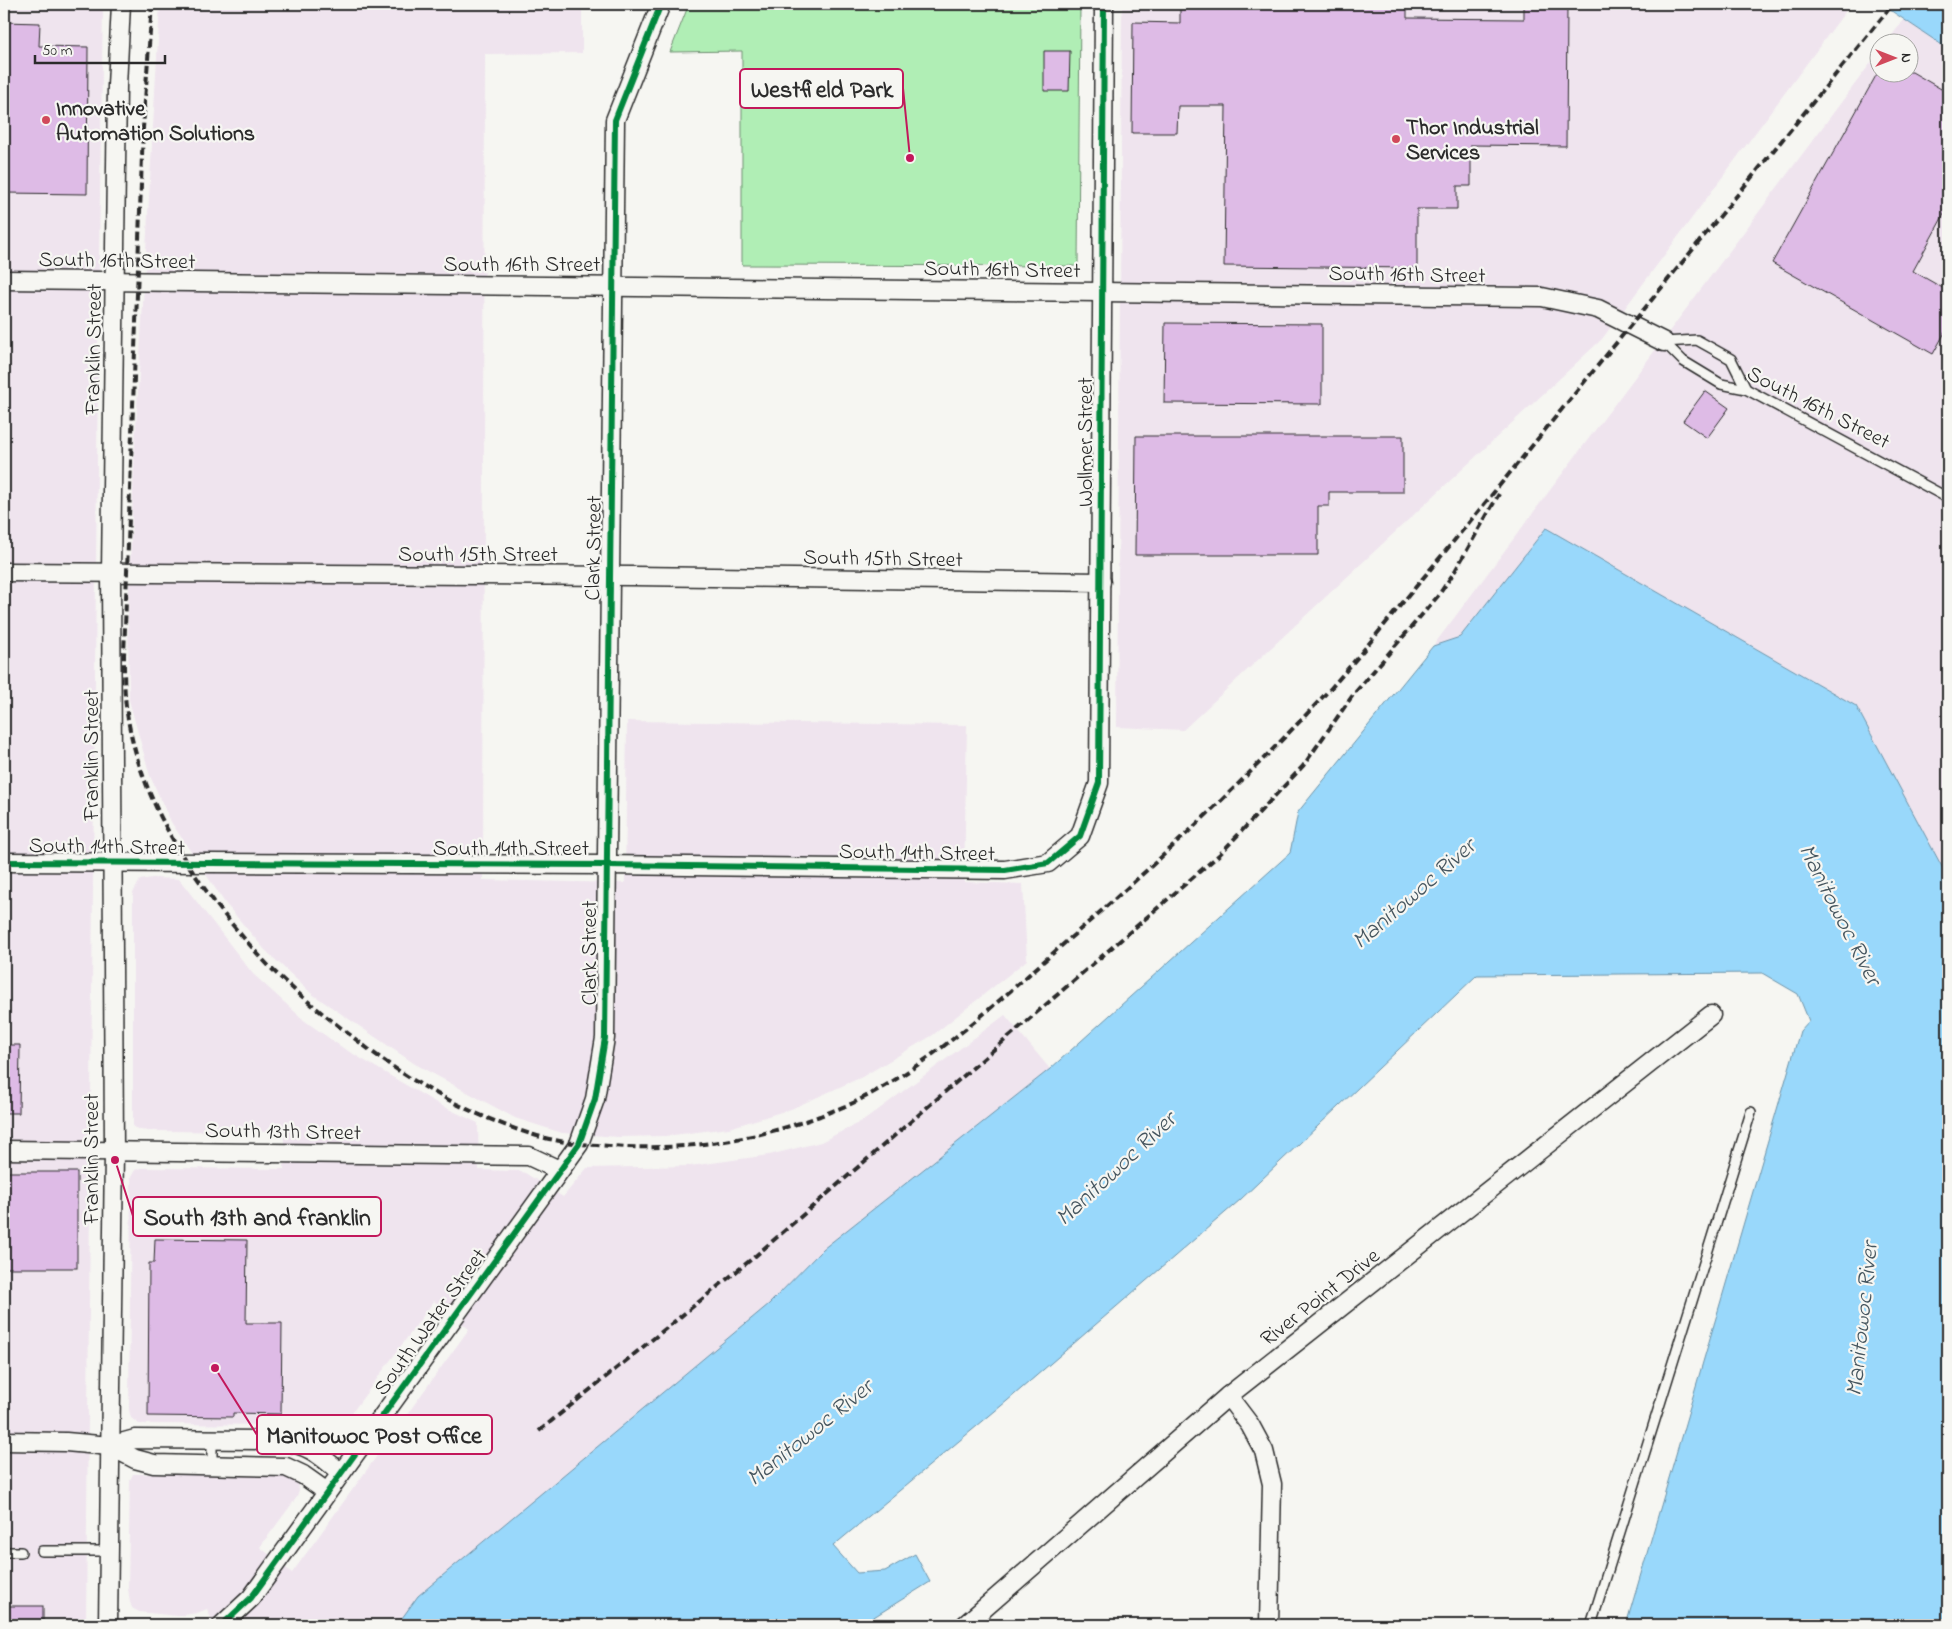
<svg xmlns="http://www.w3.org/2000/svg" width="1952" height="1629" font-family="'Indie Flower',sans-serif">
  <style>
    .built { fill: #efe4ee }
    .green { fill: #b0eeb5; stroke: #6e8c70 }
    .water { fill: #99d8fb; stroke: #6d93a8 }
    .building { fill: #debbe6; stroke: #2b2b2b }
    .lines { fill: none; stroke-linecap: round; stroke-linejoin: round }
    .lane-casing { stroke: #2b2b2b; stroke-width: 12 }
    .street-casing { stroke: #2b2b2b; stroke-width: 21 }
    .lane { stroke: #f6f6f2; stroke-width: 9 }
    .street { stroke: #f6f6f2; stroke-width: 18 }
    .rail { stroke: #2b2b2b; stroke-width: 4; stroke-dasharray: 8 4; stroke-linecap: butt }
    .cycleway-casing { stroke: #f6f6f2; stroke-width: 9 }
    .cycleway { stroke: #00873e; stroke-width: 6 }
    .poi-dot { fill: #d1495b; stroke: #f6f6f2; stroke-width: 2 }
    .labels { text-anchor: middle; stroke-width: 4.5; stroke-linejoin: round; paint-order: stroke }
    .poi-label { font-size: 22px; font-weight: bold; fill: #2b2b2b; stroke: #f6f6f2; text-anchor: start }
    .street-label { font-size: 22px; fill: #2b2b2b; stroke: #f6f6f2 }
    .water-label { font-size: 24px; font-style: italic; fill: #46565f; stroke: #f6f6f2 }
    .leader { fill: none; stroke: #c2185b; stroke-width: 2 }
    .callout-dot { fill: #c2185b; stroke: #f6f6f2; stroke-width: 2 }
    .callout { fill: #f6f6f2; stroke: #c2185b; stroke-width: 2 }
    .callout-label { font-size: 24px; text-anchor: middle; font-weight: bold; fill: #2b2b2b }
  </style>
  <rect width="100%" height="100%" fill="#f6f6f2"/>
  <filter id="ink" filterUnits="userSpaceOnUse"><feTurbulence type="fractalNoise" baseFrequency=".02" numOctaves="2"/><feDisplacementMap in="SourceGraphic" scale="10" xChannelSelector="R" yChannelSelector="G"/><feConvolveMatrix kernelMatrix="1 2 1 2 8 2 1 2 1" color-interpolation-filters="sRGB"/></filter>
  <g filter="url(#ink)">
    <g class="built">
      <polygon points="4,4 103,4 99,256 86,1625 4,1625"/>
      <polygon points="160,4 582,4 582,53 485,54 483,880 625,883 627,721 967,725 964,882 1023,884 1027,960 933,1035 862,1077 791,1109 729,1128 665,1136 619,1137 562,1133 515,1118 415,1064 312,994 265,950 225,903 171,822 150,776 129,700 128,616 135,443"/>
      <polygon points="1122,4 1851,4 1602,339 1183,730 1117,727"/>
      <polygon points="1904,19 1948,49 1948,878 1856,706 1546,528 1460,637 1433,646 1879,52 1880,72 1910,72 1910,42 1887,42"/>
      <polygon points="152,878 179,879 253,974 305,1021 343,1048 440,1105 478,1123 479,1170 518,1171 525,1173 563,1197 587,1168 690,1166 769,1155 821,1142 866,1119 1005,1015 1050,1069 823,1249 769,1304 419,1596 397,1625 214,1625 207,1609 197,1613 178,1616 139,1612 132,1608 130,1602 128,1588 130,1480 133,1474 278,1474 291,1476 298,1483 299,1491 297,1497 260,1547 292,1573 469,1329 434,1301 340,1429 332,1437 323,1439 312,1435 298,1425 139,1424 131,1418 129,1410 131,1177 135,1170 141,1168 284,1169 284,1132 149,1131 140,1130 133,1127 133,893 140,880"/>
    </g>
    <polygon class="green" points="689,4 1080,4 1078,266 742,265 742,51 670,52"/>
    <g class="water">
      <polygon points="1881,4 1948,4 1948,49"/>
      <polygon points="1546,528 1856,706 1948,878 1948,1326 1944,1353 1948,1355 1948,1625 1626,1625 1800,1031 1809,1021 1798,994 1762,973 1477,975 1240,1200 1007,1401 833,1546 857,1573 885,1571 915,1554 930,1582 861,1625 397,1625 418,1596 769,1304 823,1249 1050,1069 1290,853 1298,812 1433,646 1460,637"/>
    </g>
    <g class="building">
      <polygon points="1180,4 1407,4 1407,18 1524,19 1524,4 1567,4 1566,146 1471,145 1471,186 1457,186 1457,209 1417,209 1417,268 1224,266 1226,106 1178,106 1177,133 1132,133 1133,22 1180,23"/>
      <polygon points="4,22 40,23 39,46 88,47 87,194 4,193"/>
      <polygon points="1044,51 1070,51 1069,91 1044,91"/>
      <polygon points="1878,72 1912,72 1948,93 1948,207 1913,271 1948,291 1948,327 1933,354 1772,263"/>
      <polygon points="1165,323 1322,324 1322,404 1164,403"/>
      <polygon points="1705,391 1729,408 1707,438 1683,421"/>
      <polygon points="1136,436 1403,436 1403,492 1329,492 1329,506 1318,506 1318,555 1135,555"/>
      <polygon points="4,1045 20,1045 19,1113 4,1113"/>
      <rect x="4" y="1172" width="73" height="96"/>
      <polygon points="155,1239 247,1240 246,1323 282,1323 281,1414 233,1413 233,1417 148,1416 149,1263 154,1263"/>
      <rect x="4" y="1606" width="39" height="19"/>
    </g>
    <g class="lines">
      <g class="lane-casing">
        <g id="lane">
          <polyline points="1664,342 1683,361 1721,384 1746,389 1948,498"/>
          <polyline points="1664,342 1697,340 1731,359 1746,389"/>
          <polyline points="212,1439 212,1465"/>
          <polyline points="42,1551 109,1551"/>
          <polyline points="4,1552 21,1552"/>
          <polyline points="1591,1625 1751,1112"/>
        </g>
      </g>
      <g class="street-casing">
        <g id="street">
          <polyline points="4,280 1542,297 1598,309 1664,342"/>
          <polyline points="4,572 634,576 1101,582"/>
          <polyline points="4,862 606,865 1005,870 1048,863 1080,836 1099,783 1104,4"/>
          <polyline points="4,1150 529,1156 559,1170"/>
          <polyline points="1228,1396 1250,1425 1264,1451 1272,1484 1269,1625"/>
          <path d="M4 1441 66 1442 110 1446 135 1439 278 1440C308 1444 319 1454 341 1473"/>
          <polyline points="110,1446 135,1459 154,1464 286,1467 303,1475 327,1492"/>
          <polyline points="108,1625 114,1151 111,573 117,86 121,4"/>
          <polyline points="222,1625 251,1598 579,1144 595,1099 605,1038 615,120 661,4"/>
          <polyline points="965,1625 1228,1396 1711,1015"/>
        </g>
      </g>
      <use href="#lane" class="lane"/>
      <use href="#street" class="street"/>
      <g class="rail">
        <path d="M152 4 143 128 124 655C124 672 124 689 126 706 137 791 182 864 236 929 250 945 264 962 279 976 307 1002 337 1025 367 1048 416 1086 475 1117 534 1135 554 1141 576 1144 597 1145 675 1152 746 1143 820 1116 832 1111 844 1107 855 1102 937 1062 1008 992 1076 933 1165 856 1251 775 1331 688 1356 660 1380 630 1404 601 1453 542 1501 484 1549 425 1664 285 1779 144 1893 4"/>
        <polyline points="539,1431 753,1258 1220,854 1303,766 1353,695 1438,596 1455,571 1499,494"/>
      </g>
      <g class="cycleway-casing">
        <g id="cycleway">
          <polyline points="4,862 606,865 1005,870 1048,863 1080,836 1099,783 1104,4"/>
          <polyline points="222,1625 251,1598 579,1144 595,1099 605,1038 615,120 661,4"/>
        </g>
      </g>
      <use href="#cycleway" class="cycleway"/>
    </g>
  </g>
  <g class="poi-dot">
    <circle cx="46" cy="120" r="5"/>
    <circle cx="1396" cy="139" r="5"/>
  </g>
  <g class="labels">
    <g class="poi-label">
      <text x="56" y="115">Innovative<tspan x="56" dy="25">Automation Solutions</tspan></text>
      <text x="1406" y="134">Thor Industrial<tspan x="1406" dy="25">Services</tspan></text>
    </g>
    <g class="street-label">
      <text transform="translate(117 259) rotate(1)" y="8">South 16th Street</text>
      <text x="522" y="271">South 16th Street</text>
      <text transform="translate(1002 268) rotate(1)" y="8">South 16th Street</text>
      <text transform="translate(1407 273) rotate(1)" y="8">South 16th Street</text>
      <text transform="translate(92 349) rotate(-89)" y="8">Franklin Street</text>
      <text transform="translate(1819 406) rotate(27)" y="8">South 16th Street</text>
      <text transform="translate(1084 442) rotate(-90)" y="8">Wollmer Street</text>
      <text transform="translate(592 548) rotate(-89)" y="8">Clark Street</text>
      <text x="478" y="561">South 15th Street</text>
      <text transform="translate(883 557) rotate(1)" y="8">South 15th Street</text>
      <text transform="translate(90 755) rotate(-90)" y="8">Franklin Street</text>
      <text transform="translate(107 845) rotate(1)" y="8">South 14th Street</text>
      <text x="511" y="855">South 14th Street</text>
      <text transform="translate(917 851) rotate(1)" y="8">South 14th Street</text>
      <text transform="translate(588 953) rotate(-90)" y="8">Clark Street</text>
      <text transform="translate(283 1130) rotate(1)" y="8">South 13th Street</text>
      <text transform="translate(90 1159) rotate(-90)" y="8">Franklin Street</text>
      <text transform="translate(1319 1296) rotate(-38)" y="8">River Point Drive</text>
      <text transform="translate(429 1321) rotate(-54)" y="8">South Water Street</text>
    </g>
    <g class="water-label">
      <text transform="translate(1413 893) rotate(-41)" y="8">Manitowoc River</text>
      <text transform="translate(1841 914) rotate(63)" y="8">Manitowoc River</text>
      <text transform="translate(1115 1168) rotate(-43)" y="8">Manitowoc River</text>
      <text transform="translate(1861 1319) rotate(-84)" y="8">Manitowoc River</text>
      <text transform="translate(809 1432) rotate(-39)" y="8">Manitowoc River</text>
    </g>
  </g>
  <path class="leader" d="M910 158L903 88M115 1160L133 1216M215 1368L257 1435"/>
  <g class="callout-dot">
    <circle cx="910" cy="158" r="5"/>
    <circle cx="115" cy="1160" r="5"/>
    <circle cx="215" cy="1368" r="5"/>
  </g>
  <g class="callout">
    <rect x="740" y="69" width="163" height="39" rx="5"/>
    <rect x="133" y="1197" width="248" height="39" rx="5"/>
    <rect x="257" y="1415" width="235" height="39" rx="5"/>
  </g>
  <g class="callout-label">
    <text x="822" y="97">Westfield Park</text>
    <text x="257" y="1225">South 13th and franklin</text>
    <text x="374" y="1443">Manitowoc Post Office</text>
  </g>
  <rect width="1952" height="1629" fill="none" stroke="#f6f6f2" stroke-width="20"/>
  <rect x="10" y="10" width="1932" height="1609" fill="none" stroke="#2b2b2b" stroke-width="2" filter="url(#ink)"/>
  <g transform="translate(1894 58) rotate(90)"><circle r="24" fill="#f6f6f2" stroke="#a5a5a2"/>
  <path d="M0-4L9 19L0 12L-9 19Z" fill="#d1495b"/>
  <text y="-8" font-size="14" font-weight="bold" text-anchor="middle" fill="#2b2b2b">N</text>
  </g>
  <path d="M35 55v8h130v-8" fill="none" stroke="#2b2b2b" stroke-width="2.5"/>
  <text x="42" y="55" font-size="15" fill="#2b2b2b" stroke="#f6f6f2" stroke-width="4" paint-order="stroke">50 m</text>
</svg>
